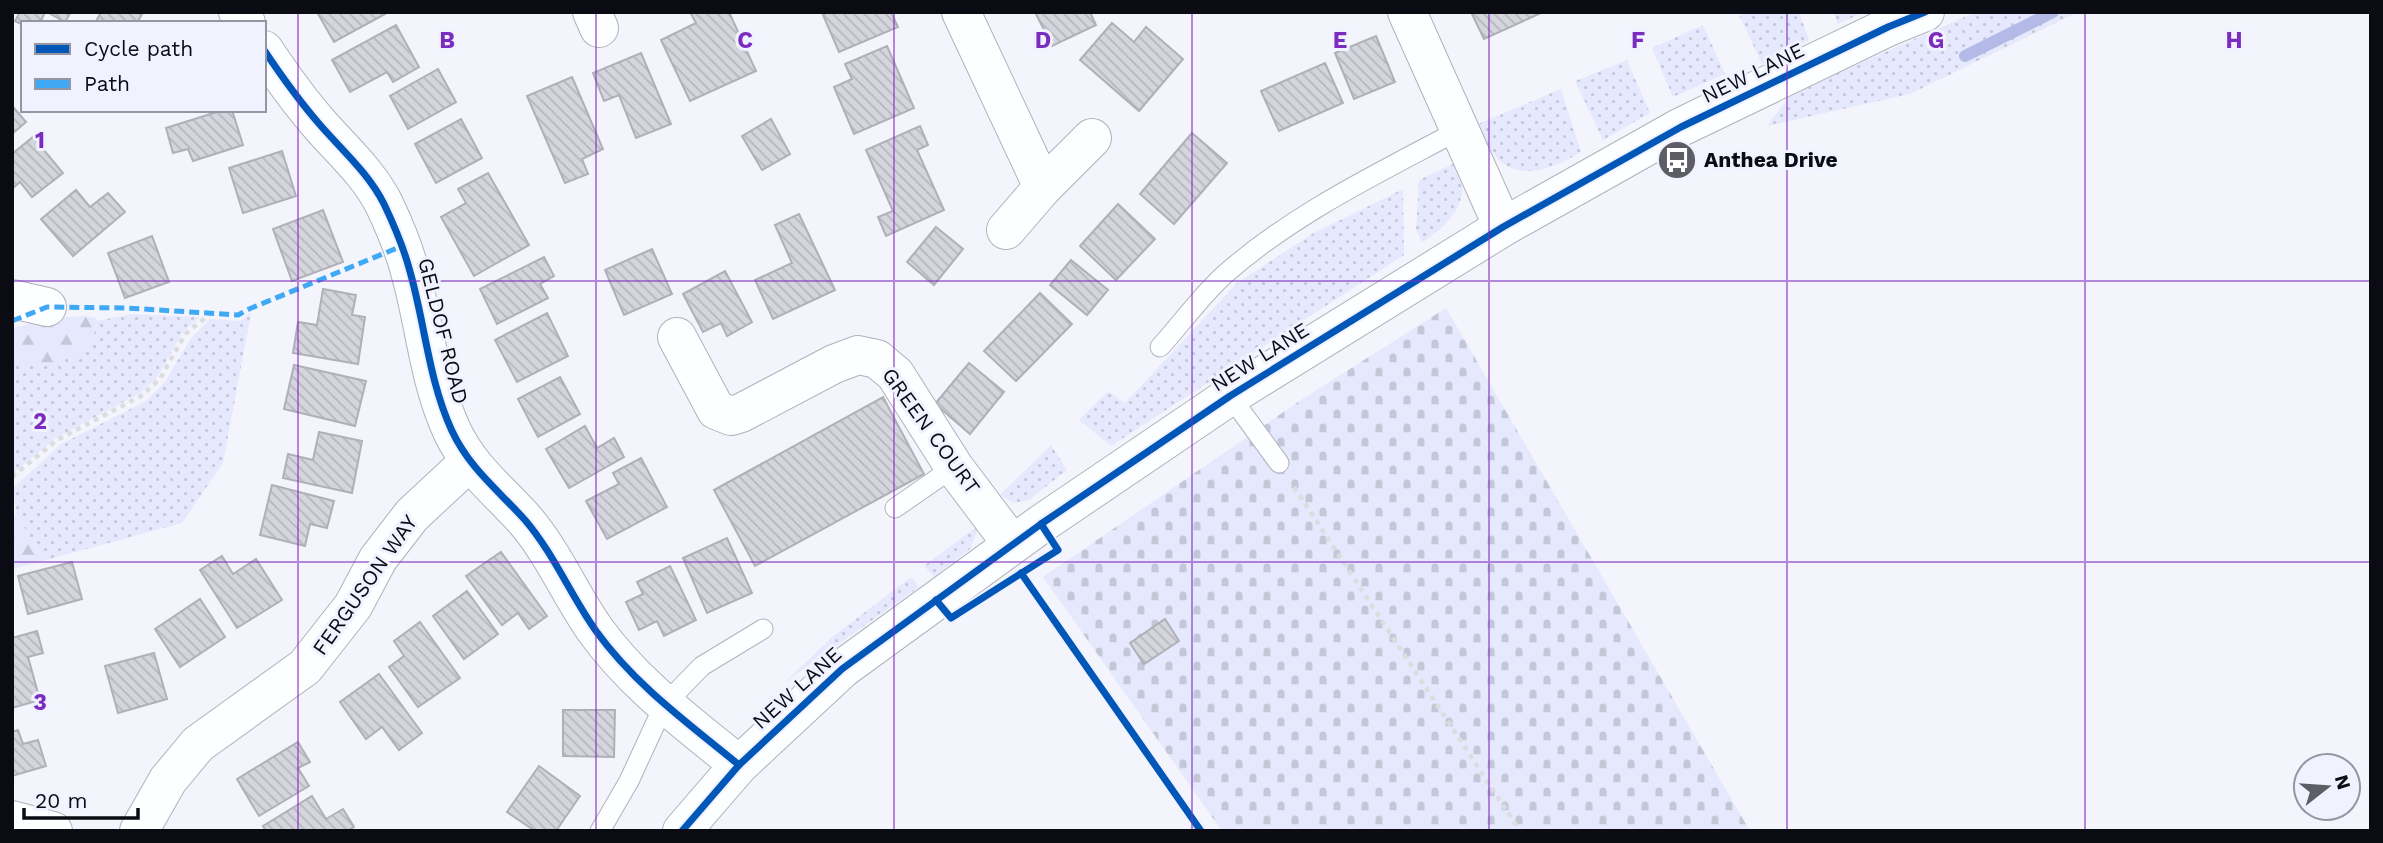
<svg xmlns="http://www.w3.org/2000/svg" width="2383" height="843" font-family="'Work Sans',sans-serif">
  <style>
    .grass { fill: url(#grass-dots) }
    .forest { fill: url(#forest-firs) }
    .cemetery { fill: url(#cemetery-stones) }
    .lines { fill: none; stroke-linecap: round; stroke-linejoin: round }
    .stream { stroke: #b4b9e5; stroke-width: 12 }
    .building { fill: url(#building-back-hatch); stroke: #b0b1b8; stroke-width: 2 }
    .lane-casing { stroke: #b1b2b9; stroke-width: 21 }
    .street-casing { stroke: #b1b2b9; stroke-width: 40 }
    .secondary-casing { stroke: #b1b2b9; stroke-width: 40 }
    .path { stroke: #dddddf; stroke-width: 4.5; stroke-dasharray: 5 5; stroke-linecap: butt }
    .lane { stroke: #fdfeff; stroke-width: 19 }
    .street { stroke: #fdfeff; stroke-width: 38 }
    .secondary { stroke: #fdfeff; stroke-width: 38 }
    .quiet { stroke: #3fa9f5; stroke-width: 5; stroke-dasharray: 10 5; stroke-linecap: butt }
    .cycleway-casing { stroke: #f0f2ff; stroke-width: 11 }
    .cycleway { stroke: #0057b8; stroke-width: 7 }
    .grid { fill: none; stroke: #7b2cbf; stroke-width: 2; stroke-opacity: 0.55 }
    .labels { text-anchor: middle; stroke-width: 6; stroke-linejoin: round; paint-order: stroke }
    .street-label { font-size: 21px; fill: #0b0c13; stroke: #f0f2ff }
    .poi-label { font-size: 21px; font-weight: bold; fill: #0b0c13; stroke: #f0f2ff; text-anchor: start }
    .grid-label { font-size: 23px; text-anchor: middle; font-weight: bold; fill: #7b2cbf; stroke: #f0f2ff; stroke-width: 6; stroke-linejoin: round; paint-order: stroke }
  </style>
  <defs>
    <pattern id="grass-dots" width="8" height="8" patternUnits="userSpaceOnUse" patternTransform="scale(1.75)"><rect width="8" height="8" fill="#e6e9fd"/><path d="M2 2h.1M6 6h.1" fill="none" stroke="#c4c7d8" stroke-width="1.8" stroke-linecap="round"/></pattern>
    <pattern id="forest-firs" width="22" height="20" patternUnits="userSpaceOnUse" patternTransform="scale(1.75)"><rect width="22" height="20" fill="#e6e9fd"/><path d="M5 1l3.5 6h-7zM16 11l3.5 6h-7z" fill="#c4c7d8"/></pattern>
    <pattern id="cemetery-stones" width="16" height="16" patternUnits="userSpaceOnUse" patternTransform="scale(1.75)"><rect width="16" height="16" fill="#e6e9fd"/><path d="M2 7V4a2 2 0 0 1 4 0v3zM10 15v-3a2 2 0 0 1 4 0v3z" fill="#c4c7d8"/></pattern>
    <pattern id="building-back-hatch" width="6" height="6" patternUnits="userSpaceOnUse" patternTransform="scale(1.75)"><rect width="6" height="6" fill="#d5d6dd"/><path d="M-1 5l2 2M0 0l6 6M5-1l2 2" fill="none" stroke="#b6b6bd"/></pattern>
  </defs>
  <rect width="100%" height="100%" fill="#f4f5fc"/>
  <g class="grass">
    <polygon points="1745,12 1799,12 1809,40 1762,64 1739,15"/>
    <polygon points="1833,12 1865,12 1838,24"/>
    <polygon points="1976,12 2078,12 1910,94 1767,126 1792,93"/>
    <polygon points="1703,25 1725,74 1673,97 1652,48"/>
    <polygon points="1627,60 1650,113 1603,140 1575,81"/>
    <path d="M1561 89 1581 152C1554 168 1516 185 1493 153 1487 144 1483 133 1478 124Z"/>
    <path d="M1455 163C1475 196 1451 225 1422 242L1416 230 1419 180Z"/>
    <polygon points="1403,189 1404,255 1111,446 1079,420 1108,391 1125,403 1237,283 1312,234"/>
    <polygon points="251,313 223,463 182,523 43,561 16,513 13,488 61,444 146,401 164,383 191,338 210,319 240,321"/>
    <polygon points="131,314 200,317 182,333 157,378 140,393 56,438 12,474 12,364 19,364 92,340 97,321"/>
    <polygon points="1051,445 1067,470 1029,500 1013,503 1000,495"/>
    <polygon points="979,525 971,548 934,577 924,566"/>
    <polygon points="911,577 919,587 784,683 832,637"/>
  </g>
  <g class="forest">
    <path d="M85 316 96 318 97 321C95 328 95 336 91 342 75 364 37 366 12 364V330L16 327 51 318Z"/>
    <polygon points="16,513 43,561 12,569 12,520"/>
  </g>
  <polygon class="cemetery" points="1446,308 1750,831 1222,831 1043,577 1304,398"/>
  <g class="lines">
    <polyline class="stream" points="1965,56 2053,12"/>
  </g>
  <g class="building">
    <polygon points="20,12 45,12 40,23 23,23 23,25 15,21"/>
    <polygon points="47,12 71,12 65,22"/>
    <polygon points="101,12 143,12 137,23 95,23"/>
    <polygon points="317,12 384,12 385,14 334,42"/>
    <polygon points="690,12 729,12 756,71 690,101 661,40 696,23"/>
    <polygon points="828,12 891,12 898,27 839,52 823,15"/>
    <polygon points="1035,12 1090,12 1096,25 1052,46"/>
    <polygon points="1471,12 1543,12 1484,39"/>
    <polygon points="1112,23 1134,42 1146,27 1183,59 1139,111 1080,60"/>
    <polygon points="396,25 419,67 393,82 387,72 350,92 332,60"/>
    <polygon points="1376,36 1395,82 1354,99 1335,53"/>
    <polygon points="887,46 914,108 854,134 834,87 852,79 845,64"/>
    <polygon points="641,53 671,124 636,138 619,95 604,101 593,73"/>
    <polygon points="1325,63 1343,103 1279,131 1261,91"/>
    <polygon points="438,69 456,102 408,129 390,96"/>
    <polygon points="572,77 603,149 582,159 588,174 565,183 527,96"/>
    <polygon points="13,107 26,122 12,134 12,108"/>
    <polygon points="223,110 232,110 243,145 193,161 188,149 173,153 166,128"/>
    <polygon points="461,119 482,158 436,183 415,144"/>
    <polygon points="771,119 790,154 762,170 742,136"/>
    <polygon points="920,126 928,145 917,150 944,210 886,236 878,217 893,211 866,150"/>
    <polygon points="1192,133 1227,163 1174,224 1140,194"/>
    <polygon points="33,137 63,173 32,197 20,182 12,189 12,154"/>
    <polygon points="282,151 296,196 243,213 229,168"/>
    <polygon points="488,173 529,245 474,276 441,217 466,203 458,189"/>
    <polygon points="76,190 90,207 108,193 125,212 73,256 41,219"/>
    <polygon points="1118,204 1155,239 1116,280 1080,246"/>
    <polygon points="323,210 343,262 292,281 273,229"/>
    <polygon points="799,214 835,290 773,319 755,280 792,263 775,225"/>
    <polygon points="936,227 963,249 934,285 907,262"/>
    <polygon points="152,236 169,282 125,298 108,253"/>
    <polygon points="652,249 672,294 624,315 605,270"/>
    <polygon points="544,257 554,276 540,284 548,298 497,324 480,289"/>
    <polygon points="1071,260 1108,290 1087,315 1050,285"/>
    <polygon points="725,271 752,322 727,336 721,323 703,332 683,294"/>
    <polygon points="323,289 356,295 352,315 365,317 358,364 293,353 298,322 317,325"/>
    <polygon points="1040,293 1072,324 1016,381 984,351"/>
    <polygon points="547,313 568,356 517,382 495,340"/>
    <polygon points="969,363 1004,392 970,434 935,404"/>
    <polygon points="294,365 366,381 355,426 284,409"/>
    <polygon points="560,377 580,414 538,437 518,399"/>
    <polygon points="883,397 924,474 755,566 714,490"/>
    <polygon points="585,426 597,448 614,438 624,457 569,488 546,449"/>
    <polygon points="319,432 362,441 352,493 283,478 288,454 313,460"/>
    <polygon points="641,458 667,507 607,539 586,501 619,484 613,473"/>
    <polygon points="272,485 334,501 327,528 310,524 305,546 260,535"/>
    <polygon points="727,538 752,593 707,613 683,558"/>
    <polygon points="501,552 547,616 529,629 518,613 502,625 466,576"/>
    <polygon points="222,556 233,574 256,559 282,600 237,628 200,570"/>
    <polygon points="72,562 82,599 28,614 18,576"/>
    <polygon points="670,566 696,620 664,636 657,621 639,630 626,602 643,594 637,582"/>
    <polygon points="467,591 498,634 464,659 433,616"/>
    <polygon points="200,599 225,637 180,667 155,629"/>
    <polygon points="1165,619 1179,641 1144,664 1130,643"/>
    <polygon points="420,622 460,678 418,707 389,667 404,656 394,641"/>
    <polygon points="37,631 43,653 28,657 40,700 12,708 12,638"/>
    <polygon points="154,653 167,699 118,713 105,666"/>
    <polygon points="379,674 422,733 399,750 382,727 366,739 340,702"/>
    <polygon points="563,710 615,710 614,757 563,756"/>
    <polygon points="18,730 23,744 38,740 46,766 12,776 12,732"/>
    <polygon points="298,742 310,762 298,768 309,786 259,816 237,779"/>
    <polygon points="539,766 580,796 556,831 535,831 507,812"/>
    <polygon points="312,796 326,819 343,809 354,827 347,831 266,831 263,826"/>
  </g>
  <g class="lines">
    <g class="lane-casing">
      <g id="lane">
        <path d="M1160 347C1181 324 1201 296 1224 275 1294 213 1379 173 1461 129"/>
        <polyline points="1230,396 1279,463"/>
        <polyline points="895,508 954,467"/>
        <polyline points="600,831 629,781 664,705 702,666 763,629"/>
      </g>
    </g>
    <g class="street-casing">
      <g id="street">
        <polyline points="238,12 246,23"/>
        <polyline points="592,12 599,28"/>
        <polyline points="961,12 1043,187 1092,138"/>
        <polyline points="1407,12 1503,227"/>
        <path d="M264 50C282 77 300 102 321 126 343 151 369 174 384 204 394 225 403 246 409 268 425 322 428 379 452 431 470 469 498 490 525 520 554 554 571 596 596 631 635 685 688 723 739 765"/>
        <polyline points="1006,230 1043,187"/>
        <polyline points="12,299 47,307"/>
        <polyline points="677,337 716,410 731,416 741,413 834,364 858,355 877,359 895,374 954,467 1012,544"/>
        <polyline points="12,820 53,831"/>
        <polyline points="139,831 168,780 198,744 305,667 353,606 378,559 412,515 469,462"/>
      </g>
    </g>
    <g class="secondary-casing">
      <polyline id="secondary" points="682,831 739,765 842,669 1041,524 1230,396 1503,227 1681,127 1888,27 1925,12"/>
    </g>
    <g class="path">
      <polyline points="12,477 57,440 141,396 160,379 185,334 210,314"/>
      <polyline points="1294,487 1520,831"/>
    </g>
    <use href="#lane" class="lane"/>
    <use href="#street" class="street"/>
    <use href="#secondary" class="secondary"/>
    <polyline class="quiet" points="12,321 47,307 127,308 238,315 249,309 402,246"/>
    <g class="cycleway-casing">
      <g id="cycleway">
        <path d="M264 50C282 77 300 102 321 126 343 151 369 174 384 204 394 225 403 246 409 268 425 322 428 379 452 431 470 469 498 490 525 520 554 554 571 596 596 631 635 685 688 723 739 765"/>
        <polyline points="1021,573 1201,831"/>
        <polyline points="936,600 951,618 1058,550 1041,524"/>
        <polyline points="682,831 739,765 842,669 1041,524 1230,396 1503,227 1681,127 1888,27 1925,12"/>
      </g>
    </g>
    <use href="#cycleway" class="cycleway"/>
  </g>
  <path class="grid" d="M298 12V831M596 12V831M894 12V831M1192 12V831M1489 12V831M1787 12V831M2085 12V831M12 281H2371M12 562H2371"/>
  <defs>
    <g id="bus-disc" transform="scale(2.0125)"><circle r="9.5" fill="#5d5e65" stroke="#f0f2ff"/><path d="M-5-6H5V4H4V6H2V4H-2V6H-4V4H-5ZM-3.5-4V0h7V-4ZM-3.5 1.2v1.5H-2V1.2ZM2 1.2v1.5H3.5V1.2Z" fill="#fff"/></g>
  </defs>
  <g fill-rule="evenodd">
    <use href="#bus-disc" x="1677" y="160"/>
  </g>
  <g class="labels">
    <g class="street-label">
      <text transform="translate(1753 73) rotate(-26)" y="7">NEW LANE</text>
      <text transform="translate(443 331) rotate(76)" y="7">GELDOF ROAD</text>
      <text transform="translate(1260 357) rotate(-32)" y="7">NEW LANE</text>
      <text transform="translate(931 431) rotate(54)" y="7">GREEN COURT</text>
      <text transform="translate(365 585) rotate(-55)" y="7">FERGUSON WAY</text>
      <text transform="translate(797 688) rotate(-42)" y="7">NEW LANE</text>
    </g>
    <g class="poi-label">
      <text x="1704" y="167">Anthea Drive</text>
    </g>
  </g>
  <g class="grid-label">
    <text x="447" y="48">B</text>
    <text x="745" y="48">C</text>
    <text x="1043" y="48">D</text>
    <text x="1340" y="48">E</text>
    <text x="1638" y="48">F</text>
    <text x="1936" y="48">G</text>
    <text x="2234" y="48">H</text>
    <text x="40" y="148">1</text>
    <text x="40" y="429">2</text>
    <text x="40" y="710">3</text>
  </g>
  <rect width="2383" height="843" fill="none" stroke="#0b0c13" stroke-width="28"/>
  <rect x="21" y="21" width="245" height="91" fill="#f0f2ff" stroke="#9496a1" stroke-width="2"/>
  <rect x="35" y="44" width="35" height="10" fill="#0057b8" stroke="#9496a1" stroke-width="2"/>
  <text x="84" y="56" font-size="21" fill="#0b0c13">Cycle path</text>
  <rect x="35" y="79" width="35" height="10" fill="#3fa9f5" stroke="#9496a1" stroke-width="2"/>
  <text x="84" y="91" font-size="21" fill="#0b0c13">Path</text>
  <g transform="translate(2327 787) rotate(73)"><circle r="33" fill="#f0f2ff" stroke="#9496a1" stroke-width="2"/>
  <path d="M0-5L12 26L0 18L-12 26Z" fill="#5d5e65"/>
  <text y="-10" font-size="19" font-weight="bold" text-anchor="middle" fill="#0b0c13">N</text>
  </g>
  <path d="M24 808v10h114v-10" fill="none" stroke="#0b0c13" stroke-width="3.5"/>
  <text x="35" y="808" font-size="21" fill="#0b0c13" stroke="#f0f2ff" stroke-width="5" paint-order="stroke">20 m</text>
</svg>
